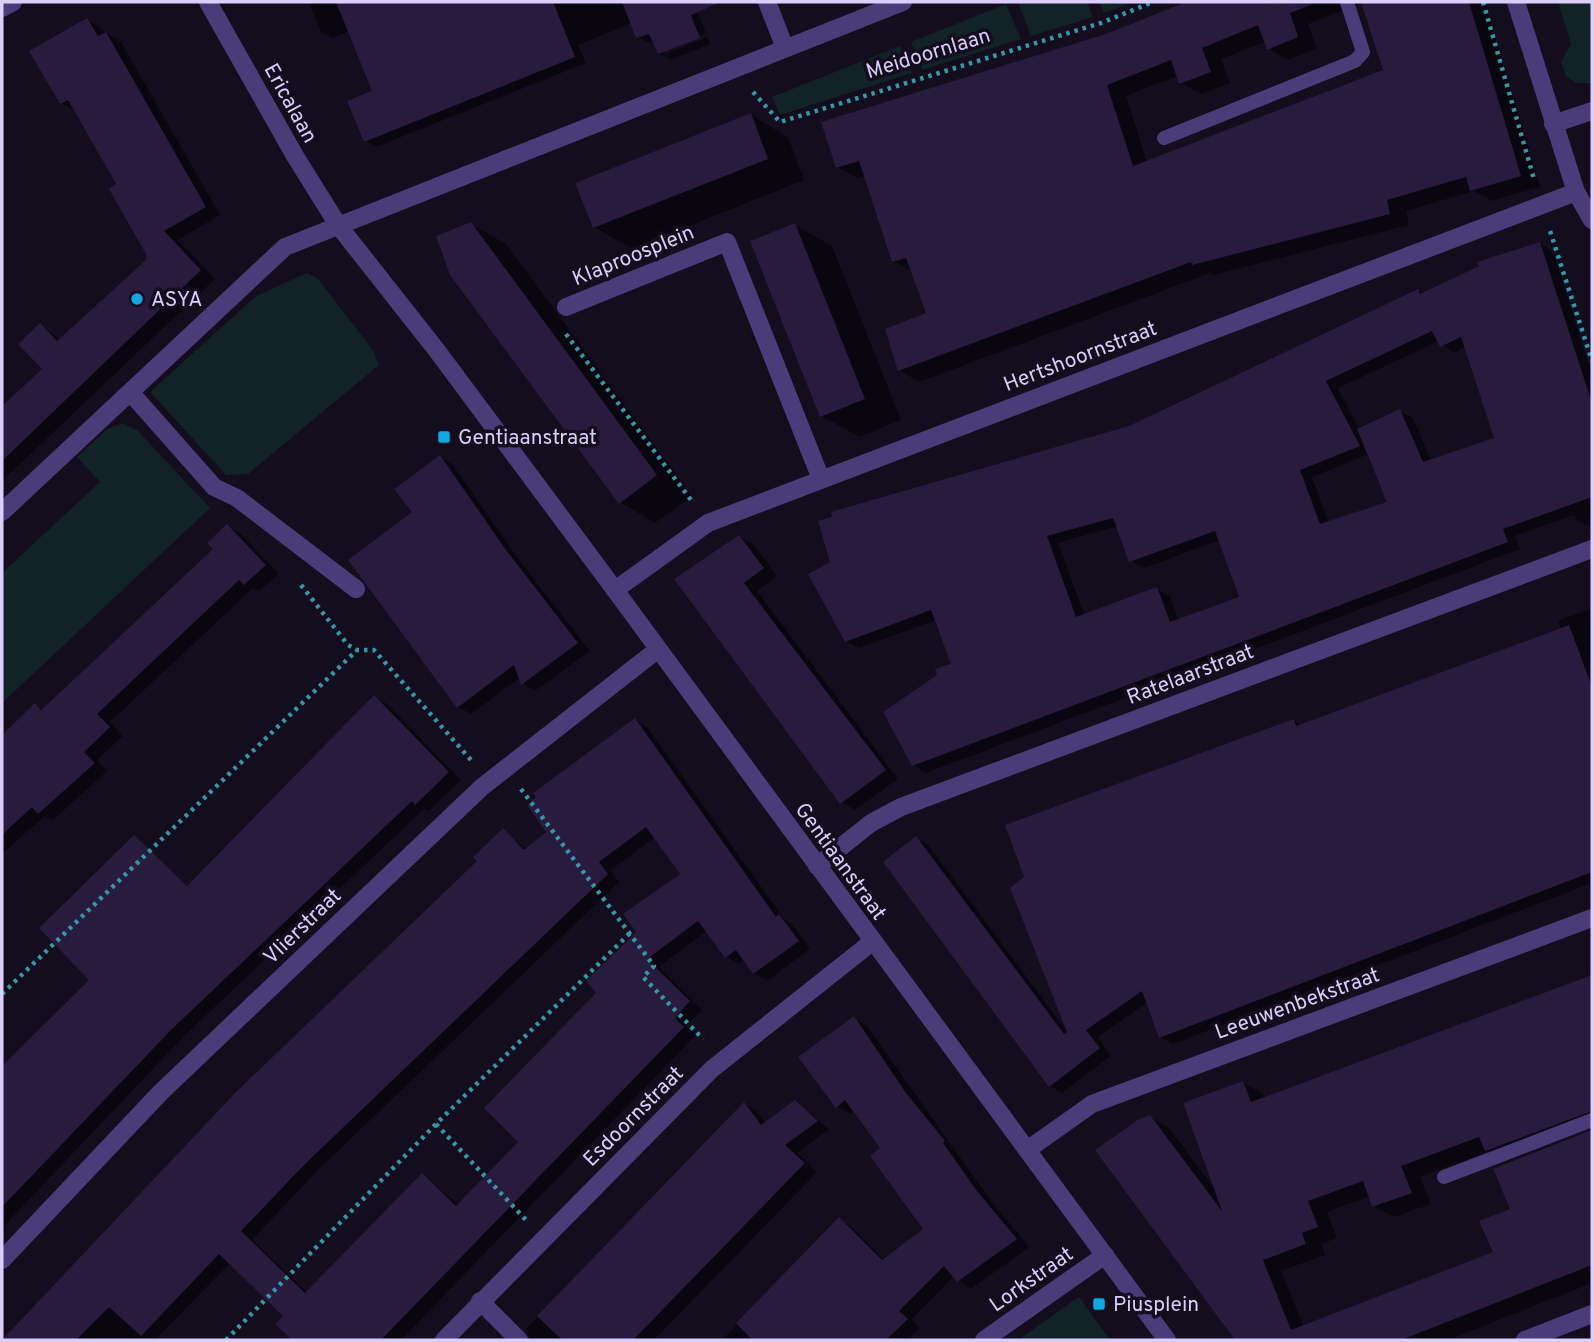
<svg xmlns="http://www.w3.org/2000/svg" width="1594" height="1342" font-family="Overpass,sans-serif">
  <style>
    .green { fill: #112327 }
    .shadow { fill: #0007; fill-rule: evenodd }
    .building { fill: #281b3d; fill-rule: evenodd }
    .lines { fill: none; stroke-linecap: round; stroke-linejoin: round }
    .path { stroke: #3698a6; stroke-width: 4.5; stroke-dasharray: 3.5 5; stroke-linecap: butt }
    .service { stroke: #4a3c79; stroke-width: 14 }
    .pedestrian { stroke: #4a3c79; stroke-width: 18 }
    .minor { stroke: #4a3c79; stroke-width: 18 }
    .poi-dot { fill: #12a6e3; stroke: #130d1d; stroke-width: 2.5 }
    .labels { text-anchor: middle; stroke-width: 7; stroke-linejoin: round; paint-order: stroke }
    .street-label { font-size: 21px; fill: #dbcefb; stroke: #130d1d }
    .poi-label { font-size: 21px; fill: #dbcefb; stroke: #130d1d; text-anchor: start }
  </style>
  <rect width="100%" height="100%" fill="#130d1d"/>
  <g class="green">
    <polygon points="1018,2 1087,2 1093,17 1031,36"/>
    <polygon points="1099,2 1133,2 1104,13"/>
    <polygon points="1558,2 1592,2 1592,83 1576,83 1566,76 1561,62 1571,44"/>
    <polygon points="1006,4 1021,39 922,70 911,42"/>
    <polygon points="900,46 912,73 780,115 772,97"/>
    <polygon points="307,273 318,279 373,350 379,365 248,474 226,475 150,392 256,296"/>
    <polygon points="123,423 137,430 210,508 2,703 2,573 100,482 77,457 107,429"/>
    <polygon points="1079,1297 1110,1340 1018,1340"/>
  </g>
  <g class="shadow">
    <polygon points="309,2 693,2 706,33 665,50 665,54 707,37 710,44 671,60 660,53 655,41 649,43 638,36 632,23 578,45 586,63 376,147 365,141 374,92 350,31 333,38 321,32"/>
    <path d="M1191 2H1485L1540 187 1492 201 1474 191 1406 211 1409 225 1213 275 1210 273 919 382 899 370 928 314 912 272 894 261 866 176 857 178 837 167 1109 34ZM1363 2 1385 71 1147 162 1126 96 1178 76 1181 83 1201 94 1215 89 1230 83 1221 59 1264 42 1268 48 1288 60 1317 49 1308 24Z"/>
    <polygon points="87,20 121,42 220,215 178,240 215,279 2,481 2,409 44,369 40,325 61,340 148,260 118,184 77,112 61,103"/>
    <polygon points="751,115 788,137 804,180 632,249 594,227"/>
    <polygon points="471,224 506,244 692,496 655,523 620,502"/>
    <polygon points="795,225 832,246 901,420 859,437 822,416"/>
    <path d="M1540 244 1553 251 1592 375V527L1576 520 1574 515 1515 536 1520 549 926 773 913 765 953 665 936 620 859 648 846 641 1129 427 1418 291 1424 294ZM1439 341 1454 353 1466 347 1496 439 1431 461 1413 418 1400 411 1359 430 1338 388ZM1369 454 1389 503 1329 523 1312 477ZM1118 526 1131 561 1144 568 1220 540 1240 598 1179 621 1170 597 1157 589 1085 616 1058 543Z"/>
    <polygon points="441,457 453,465 519,560 590,651 535,691 523,683 521,677 471,714 458,707 350,560 415,512"/>
    <polygon points="228,526 241,534 279,574 259,591 253,588 110,722 123,736 97,760 107,771 53,820 45,816 4,852 2,851 2,737 35,706 43,710 215,549"/>
    <polygon points="739,537 753,544 777,576 757,591 898,779 855,810 842,802 676,579"/>
    <polygon points="1592,608 1592,883 1173,1044 1160,1037 1148,1002 1098,1037 1111,1056 1062,1093 1050,1086 916,839 929,846 1066,1030 1294,721 1302,726 1561,630 1558,621"/>
    <polygon points="375,697 387,704 461,780 429,811 425,808 184,1036 2,1228 2,1068 184,885 188,887"/>
    <path d="M636 720 648 728 784 919 792 924 810 949 767 981 754 973 745 959 739 964 726 956 707 931 659 967 702 1010 686 1026 696 1035 401 1340H294L278 1324 285 1316 230 1263 155 1340H2L238 1093 480 861 503 831 528 850 549 832ZM655 837 683 875 638 932 598 993 520 1142 459 1205 422 1175 308 1293 252 1240 317 1171 619 882 611 870Z"/>
    <polygon points="1592,977 1592,1128 1506,1161 1489,1151 1420,1177 1431,1204 1394,1217 1374,1206 1370,1196 1327,1212 1337,1238 1321,1244 1325,1255 1281,1271 1304,1327 1495,1253 1512,1210 1588,1134 1592,1136 1592,1283 1449,1340 1237,1340 1098,1151 1150,1117 1170,1129 1214,1188 1243,1083 1263,1094 1264,1098"/>
    <polygon points="854,1018 867,1026 991,1201 1029,1247 971,1289 954,1276 912,1319 920,1328 906,1340 722,1340 839,1219 852,1227 885,1260 926,1230 883,1148 855,1110 850,1114 837,1106"/>
    <polygon points="795,1102 829,1129 797,1153 817,1172 654,1340 601,1340 594,1333 587,1340 531,1340 526,1329 745,1104 757,1111 766,1124"/>
  </g>
  <g class="building">
    <polygon points="336,2 553,2 575,57 364,142 347,101 372,91"/>
    <polygon points="622,2 721,2 691,15 700,38 658,54 649,34 636,38"/>
    <polygon points="1186,2 1313,4 1290,13 1298,37 1267,50 1258,25 1202,48 1211,72 1179,84 1171,60 1107,85 1133,166 1383,70 1361,2 1469,2 1521,176 1470,191 1466,177 1387,200 1390,214 1192,265 1191,262 898,371 885,329 926,313 906,258 892,262 859,161 836,168 821,122 1109,33"/>
    <polygon points="87,18 98,36 106,32 206,207 164,231 201,270 2,461 2,406 42,369 18,344 40,323 57,341 146,260 146,254 109,189 116,184 68,100 60,104 29,51"/>
    <polygon points="751,113 768,159 593,228 575,183"/>
    <polygon points="471,222 657,475 619,504 450,275 436,236"/>
    <polygon points="795,223 865,399 820,417 750,241"/>
    <path d="M1540 242 1592 403V497L1503 529 1508 542 912 766 883 712 937 675 935 669 951 664 931 610 845 642 808 574 830 562 818 521 832 517 831 512 1129 426 1418 289 1420 294 1479 266 1477 262ZM1432 331 1440 347 1461 337 1494 438 1423 462 1400 409 1357 429 1387 502 1320 524 1300 470 1360 446 1326 381ZM1113 518 1129 562 1215 531 1239 597 1170 622 1157 587 1076 617 1047 536Z"/>
    <polygon points="440,455 506,550 578,643 521,685 514,665 457,708 348,560 412,512 394,489"/>
    <polygon points="227,524 266,565 244,585 239,580 97,714 110,727 84,752 95,763 38,814 32,807 2,835 2,735 35,703 41,710 98,657 213,549 207,543"/>
    <polygon points="739,535 764,568 744,583 886,770 840,804 674,579"/>
    <polygon points="1569,625 1592,687 1592,872 1159,1038 1142,991 1086,1030 1100,1048 1049,1087 883,862 916,836 1064,1034 1067,1032 1010,888 1024,877 1005,825 1294,719 1296,726"/>
    <polygon points="374,695 449,772 415,805 412,801 171,1030 2,1207 2,1066 89,980 39,928 134,835 187,886"/>
    <path d="M635 718 776 917 779 914 799 941 753 974 736 950 725 958 698 921 647 959 690 1001 675 1018 684 1027 381 1340H292L275 1324 283 1316 219 1254 141 1336 109 1307 76 1340H2L236 1092 477 861 473 857 503 828 524 850 546 832 527 805 536 797 533 793ZM646 827 680 874 623 914 636 932 586 981 596 993 484 1108 518 1142 456 1206 422 1173 305 1293 241 1231 304 1165 608 874 599 862Z"/>
    <polygon points="1592,975 1592,1111 1485,1151 1479,1137 1401,1166 1412,1193 1372,1207 1363,1181 1308,1201 1318,1227 1302,1233 1306,1244 1263,1260 1291,1330 1493,1252 1479,1221 1510,1209 1493,1169 1592,1130 1592,1265 1401,1340 1235,1340 1095,1150 1139,1119 1150,1115 1222,1211 1183,1103 1243,1081 1251,1102"/>
    <polygon points="854,1016 906,1093 945,1141 943,1143 977,1191 1017,1239 957,1282 944,1266 899,1311 908,1319 886,1340 752,1340 736,1323 839,1217 882,1260 923,1229 870,1156 880,1148 845,1100 836,1108 798,1057"/>
    <polygon points="795,1100 818,1121 785,1145 805,1163 633,1340 562,1340 537,1316 744,1102 761,1125"/>
  </g>
  <g class="lines">
    <g class="path">
      <polyline points="1483,2 1534,179"/>
      <polyline points="753,92 780,122 1101,23 1153,2"/>
      <polyline points="1550,231 1592,361"/>
      <polyline points="566,334 691,500"/>
      <polyline points="301,585 348,645 357,650 374,650 471,760"/>
      <polyline points="521,789 654,966 643,977 703,1039"/>
      <polyline points="2,994 357,650"/>
      <polyline points="436,1124 526,1220"/>
      <polyline points="226,1340 436,1124 630,933"/>
    </g>
    <g class="service">
      <polyline points="1164,138 1355,61 1363,52 1347,2"/>
      <polyline points="1444,1177 1592,1120"/>
    </g>
    <polyline class="pedestrian" points="480,1301 519,1340"/>
    <g class="minor">
      <polyline points="208,2 295,156 338,225 438,352 615,590 1167,1340"/>
      <polyline points="767,2 785,48"/>
      <polyline points="1516,2 1576,192 1592,220"/>
      <polyline points="2,8 13,2"/>
      <polyline points="1553,124 1592,111"/>
      <polyline points="566,307 727,242 821,479"/>
      <polyline points="131,393 214,487 237,498 356,589"/>
      <polyline points="2,512 285,247 903,2"/>
      <polyline points="615,590 708,523 1576,192"/>
      <polyline points="817,866 871,823 901,807 1592,549"/>
      <polyline points="1027,1150 1092,1104 1592,918"/>
      <polyline points="2,1260 161,1092 482,787 657,650"/>
      <polyline points="444,1340 712,1069 872,942"/>
      <polyline points="984,1340 1105,1255"/>
      <polyline points="1525,1340 1592,1314"/>
    </g>
  </g>
  <g class="poi-dot">
    <circle cx="137" cy="299" r="7"/>
    <rect x="437" y="430" width="14" height="14" rx="3.5"/>
    <rect x="1092" y="1297" width="14" height="14" rx="3.5"/>
  </g>
  <g class="labels">
    <g class="street-label">
      <text transform="translate(928 53) rotate(-17)" y="7">Meidoornlaan</text>
      <text transform="translate(291 103) rotate(61)" y="7">Ericalaan</text>
      <text transform="translate(633 255) rotate(-22)" y="7">Klaproosplein</text>
      <text transform="translate(1080 356) rotate(-21)" y="7">Hertshoornstraat</text>
      <text transform="translate(1190 674) rotate(-21)" y="7">Ratelaarstraat</text>
      <text transform="translate(841 861) rotate(54)" y="7">Gentiaanstraat</text>
      <text transform="translate(302 926) rotate(-44)" y="7">Vlierstraat</text>
      <text transform="translate(1297 1003) rotate(-20)" y="7">Leeuwenbekstraat</text>
      <text transform="translate(633 1116) rotate(-45)" y="7">Esdoornstraat</text>
      <text transform="translate(1031 1279) rotate(-35)" y="7">Lorkstraat</text>
    </g>
    <g class="poi-label">
      <text x="151" y="306">ASYA</text>
      <text x="458" y="444">Gentiaanstraat</text>
      <text x="1113" y="1311">Piusplein</text>
    </g>
  </g>
  <rect width="1594" height="1342" fill="none" stroke="#dbcefb" stroke-width="7"/>
</svg>
